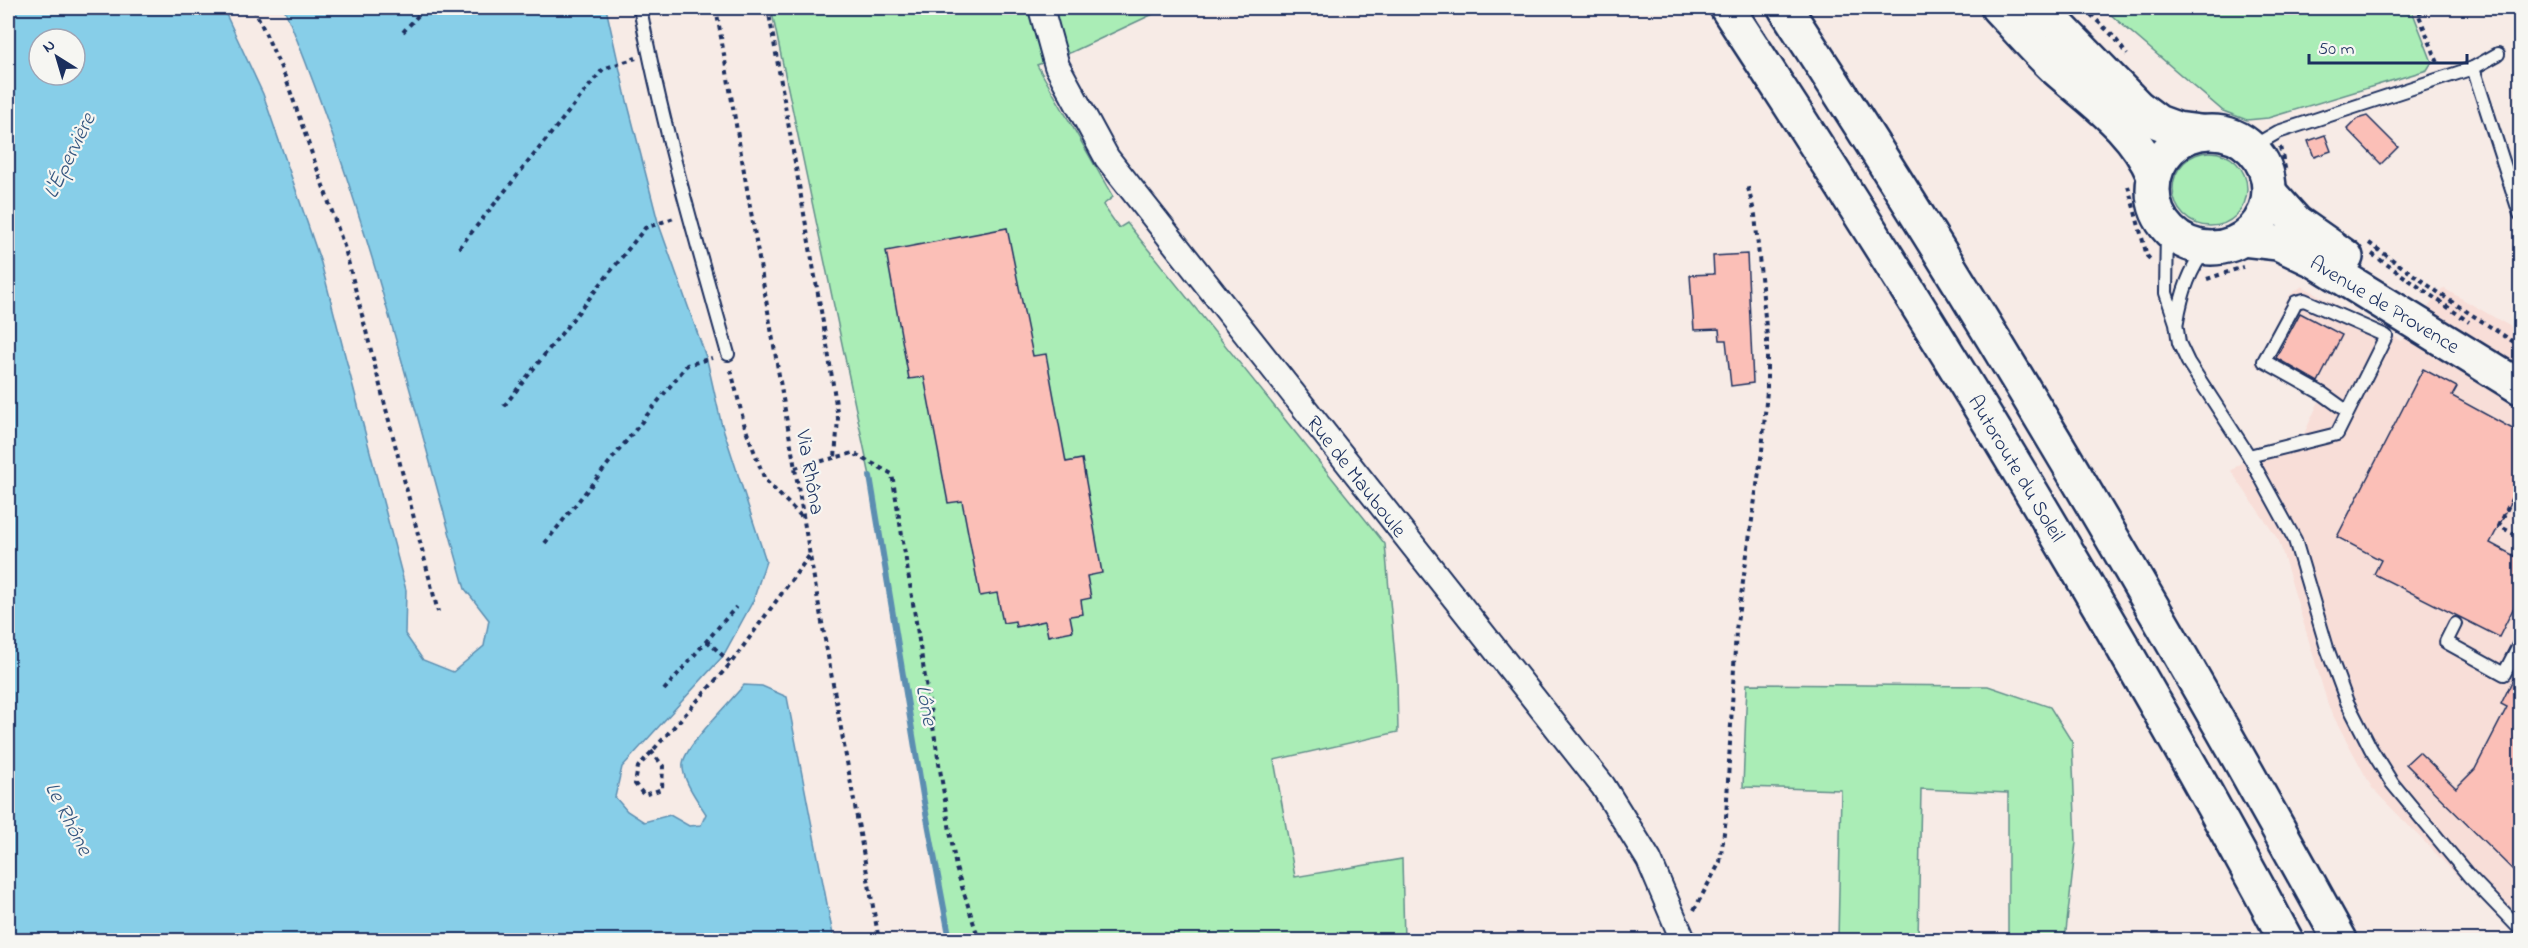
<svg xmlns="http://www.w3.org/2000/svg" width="2528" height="948" font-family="'Indie Flower',sans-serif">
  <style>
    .built { fill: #f8ded8 }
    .green { fill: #aaedb6; stroke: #628e8a; stroke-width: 1.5 }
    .water { fill: #87cee8; stroke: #5c8eb1; stroke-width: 1.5; fill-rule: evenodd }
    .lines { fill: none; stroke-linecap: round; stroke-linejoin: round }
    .stream { stroke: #5c8eb1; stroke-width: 6 }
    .building { fill: #fbbfb7; stroke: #1b2f5e; stroke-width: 1.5 }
    .service-casing { stroke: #1b2f5e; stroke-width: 16 }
    .minor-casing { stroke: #1b2f5e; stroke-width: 28 }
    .primary-casing { stroke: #1b2f5e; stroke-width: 38 }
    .motorway-casing { stroke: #1b2f5e; stroke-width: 38 }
    .path { stroke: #1b2f5e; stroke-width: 4; stroke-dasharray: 4.5 4.5; stroke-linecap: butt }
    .service { stroke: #f6f6f2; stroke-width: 12 }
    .minor { stroke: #f6f6f2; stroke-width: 24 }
    .primary { stroke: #f6f6f2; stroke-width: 33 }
    .motorway { stroke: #f6f6f2; stroke-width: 33 }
    .labels { text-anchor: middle; stroke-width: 4.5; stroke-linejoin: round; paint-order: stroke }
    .street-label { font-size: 21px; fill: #1b2f5e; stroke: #f6f6f2 }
    .water-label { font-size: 22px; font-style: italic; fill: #365780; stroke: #f6f6f2 }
  </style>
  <rect width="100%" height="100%" fill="#f7ebe6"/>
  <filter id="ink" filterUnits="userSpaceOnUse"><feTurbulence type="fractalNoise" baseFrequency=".0167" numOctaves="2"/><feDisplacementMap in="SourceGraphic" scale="12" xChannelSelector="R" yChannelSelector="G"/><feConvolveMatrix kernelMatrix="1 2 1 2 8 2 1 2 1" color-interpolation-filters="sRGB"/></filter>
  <g filter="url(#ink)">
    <polygon class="built" points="2302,286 2402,341 2443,288 2520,332 2520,940 2372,788 2329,708 2279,541 2231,471 2261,446 2304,434 2320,399 2254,365 2290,295"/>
    <g class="green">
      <polygon points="771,8 1166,8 1072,52 1037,65 1113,197 1103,205 1119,228 1127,223 1385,544 1397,680 1398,732 1274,760 1295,877 1402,859 1404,940 950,940 924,802 870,476"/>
      <polygon points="2103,8 2411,8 2432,62 2427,70 2268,118 2247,120 2223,111"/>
      <circle cx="2210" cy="189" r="37"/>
      <polygon points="1747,684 1988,686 2050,707 2072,742 2076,842 2065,940 2008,940 2008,793 1921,789 1918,940 1838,940 1841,790 1743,787"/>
    </g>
    <path class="water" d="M8 8H223L263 94 321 263 406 590 405 634 423 660 453 672 484 646 489 620 465 589C410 394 362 194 284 8H606L625 93 658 222 707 360 721 422 766 561 753 601 723 656 622 767 615 797 627 811 644 822 670 815 689 826 701 825 706 814C698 801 681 779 683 763 686 745 731 701 744 685L762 686 787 697 834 940H8ZM39 39H75V75H39Z"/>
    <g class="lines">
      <polyline class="stream" points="870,476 924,802 950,940"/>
    </g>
    <g class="building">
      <polygon points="2367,116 2398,147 2381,164 2347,129 2357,119"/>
      <polygon points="2325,135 2331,151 2314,157 2308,141"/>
      <polygon points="1007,228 1033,356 1046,354 1066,462 1082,459 1102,573 1087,576 1091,598 1081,600 1083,614 1070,616 1073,631 1048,636 1045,621 1016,627 1015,621 1003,623 997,593 980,596 962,501 948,503 924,377 909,379 886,251"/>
      <polygon points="1747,254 1753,383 1731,386 1726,340 1720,340 1719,329 1694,330 1690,275 1714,274 1713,256"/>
      <polygon points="2300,313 2342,335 2318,382 2276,358"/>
      <polygon points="2423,369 2457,387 2452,396 2520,433 2520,485 2490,543 2520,559 2520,595 2499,637 2374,574 2381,560 2337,537"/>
      <polygon points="2520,665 2520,877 2406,764 2419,752 2456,788 2475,769 2507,707 2501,704"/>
    </g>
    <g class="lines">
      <g class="service-casing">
        <g id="service">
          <path d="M640 8C662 125 696 240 728 354"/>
          <polyline points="2473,68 2520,214"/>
          <polyline points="2252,147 2278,132 2473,68 2498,54"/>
          <polyline points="2167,229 2166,293 2176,323 2179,343 2188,362 2249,456 2295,540 2327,648 2347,702 2371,749 2392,783 2469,876 2520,929"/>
          <path d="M2177 322C2181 296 2189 270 2206 249"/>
          <polyline points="2249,456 2337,434 2386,336 2304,300 2296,302 2264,361 2323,394 2348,412"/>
          <polyline points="2455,624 2446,642 2504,674 2520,643"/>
        </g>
      </g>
      <g class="minor-casing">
        <polyline id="minor" points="1041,8 1057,66 1107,158 1603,786 1649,860 1683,940"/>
      </g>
      <g class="primary-casing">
        <g id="primary">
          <path d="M1998 8C2017 28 2035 49 2055 68 2092 101 2134 128 2154 176"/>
          <polyline points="2041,8 2138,107 2158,122 2177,129 2200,132"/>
          <circle cx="2211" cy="190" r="58"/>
          <polyline points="2270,193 2296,222 2346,257"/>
          <polyline points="2243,239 2278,243 2314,260 2520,387"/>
        </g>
      </g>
      <g class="motorway-casing">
        <g id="motorway">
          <path d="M1727 8C1926 311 2115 620 2286 940"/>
          <path d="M1785 8C1983 311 2166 623 2340 940"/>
        </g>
      </g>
      <g class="path">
        <polyline points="254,8 286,79 345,249 438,612"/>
        <polyline points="716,8 810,556 879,940"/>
        <polyline points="768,8 828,351 838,418 835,458"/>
        <polyline points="2084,8 2115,38 2127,55"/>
        <polyline points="2416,8 2438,63"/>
        <polyline points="2418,13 2434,8"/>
        <polyline points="403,32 425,8"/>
        <polyline points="2223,118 2252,128"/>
        <polyline points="2280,147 2286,172"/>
        <polyline points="2128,186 2147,256 2150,259"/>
        <polyline points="2369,243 2446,298 2520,346"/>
        <polyline points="459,248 603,69 636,58"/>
        <polyline points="2372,254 2469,322"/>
        <polyline points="2207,279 2243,267"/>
        <polyline points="731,370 745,427 765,480 803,518"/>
        <polyline points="504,406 645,228 674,218"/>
        <polyline points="795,468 853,453 892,474 956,868 979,940"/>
        <polyline points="2520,482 2499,526 2520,537"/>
        <polyline points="545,543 687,365 712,358"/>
        <polyline points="707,641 731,663"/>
        <polyline points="664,690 736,607"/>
        <polyline points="651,751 663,766 662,789 644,795 635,784 638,767 731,663 809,556"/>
        <polyline points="1694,910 1720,862 1726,818 1736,630 1762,451 1767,390 1767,337 1760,267 1755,215 1747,184"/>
      </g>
      <use href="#service" class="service"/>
      <use href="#minor" class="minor"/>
      <use href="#primary" class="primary"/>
      <use href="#motorway" class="motorway"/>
    </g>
  </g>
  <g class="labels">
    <g class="street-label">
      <text transform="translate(2385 304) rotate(31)" y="7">Avenue de Provence</text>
      <text transform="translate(2017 468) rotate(59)" y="7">Autoroute du Soleil</text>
      <text transform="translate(811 472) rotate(80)" y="7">Via Rhôna</text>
      <text transform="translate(1357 476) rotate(52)" y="7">Rue de Mauboule</text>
    </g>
    <g class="water-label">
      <text transform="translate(68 155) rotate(-64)" y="8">L'Épervière</text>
      <text transform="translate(928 705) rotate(80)" y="8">Lône</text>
      <text transform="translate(70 818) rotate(63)" y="8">Le Rhône</text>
    </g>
  </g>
  <rect width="2528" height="948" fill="none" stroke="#f6f6f2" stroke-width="30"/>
  <rect x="15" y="15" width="2498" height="918" fill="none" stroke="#1b2f5e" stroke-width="2" filter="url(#ink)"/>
  <g transform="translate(57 57) rotate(323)"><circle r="28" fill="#f6f6f2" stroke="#9ea6b7" stroke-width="1.5"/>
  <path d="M0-4.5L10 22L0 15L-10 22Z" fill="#1b2f5e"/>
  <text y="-9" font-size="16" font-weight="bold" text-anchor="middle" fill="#1b2f5e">N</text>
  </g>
  <path d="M2309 54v9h158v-9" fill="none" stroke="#1b2f5e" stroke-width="3"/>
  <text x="2318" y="54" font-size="18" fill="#1b2f5e" stroke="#f6f6f2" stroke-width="4.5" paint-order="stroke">50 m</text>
</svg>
